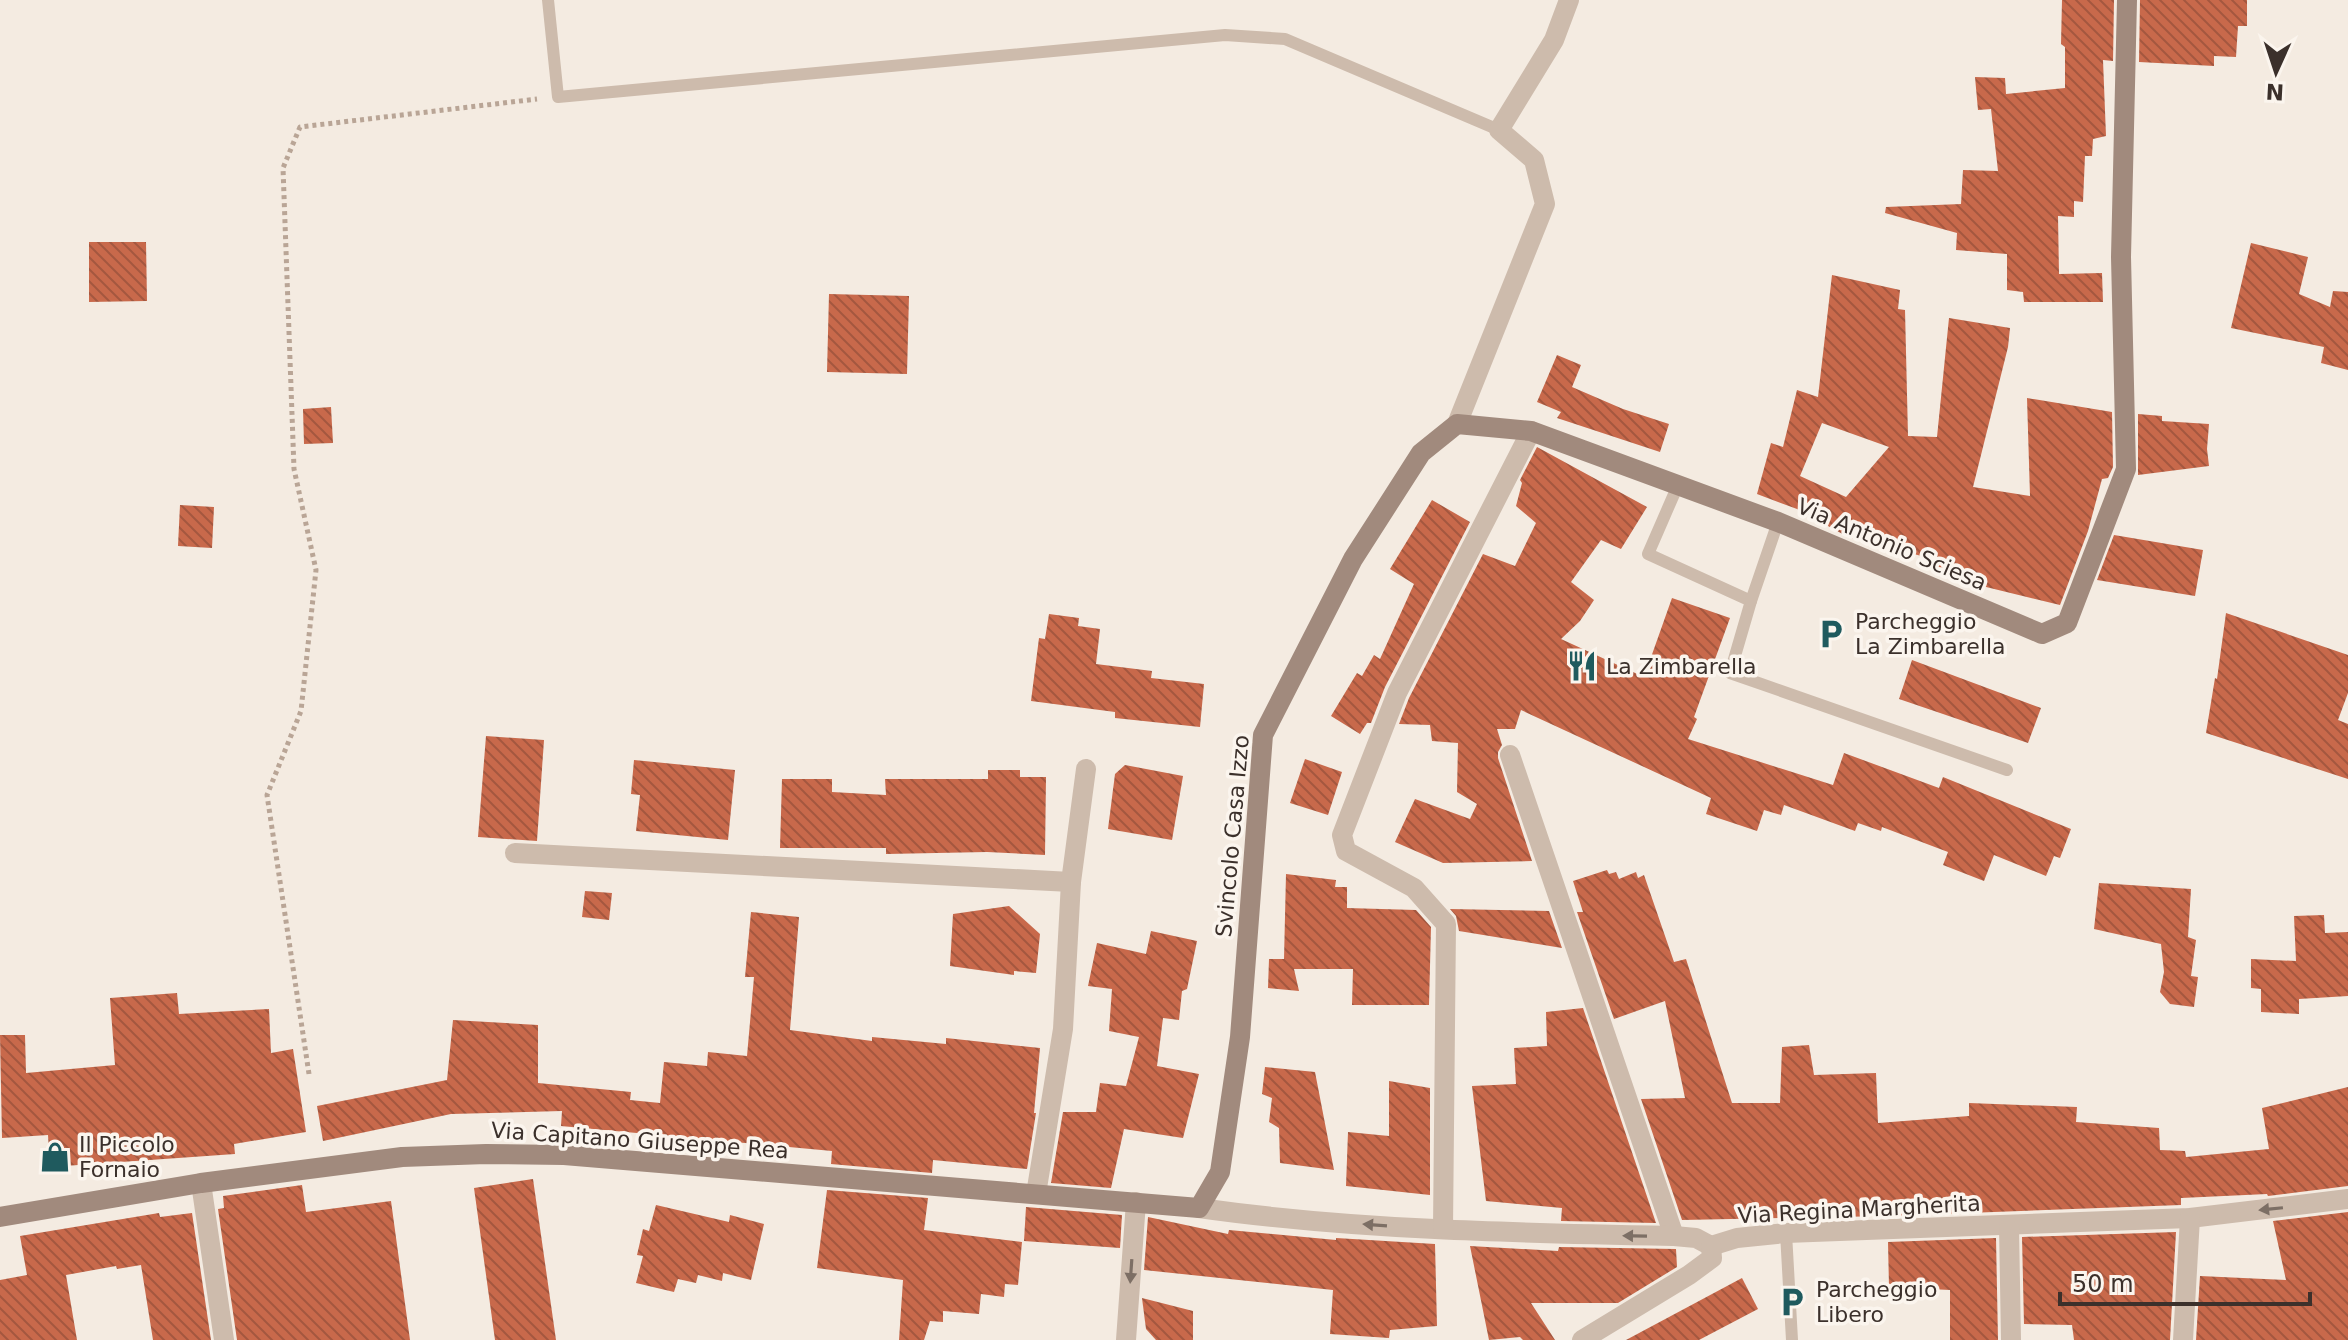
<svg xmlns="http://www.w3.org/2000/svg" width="2348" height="1340" font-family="'DejaVu Sans',sans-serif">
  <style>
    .building { fill: url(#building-back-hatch); fill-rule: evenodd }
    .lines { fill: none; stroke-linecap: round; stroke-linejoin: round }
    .path { stroke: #b9a596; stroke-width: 5; stroke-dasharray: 4 4; stroke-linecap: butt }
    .lane { stroke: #cdbbac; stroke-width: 12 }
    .street { stroke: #cdbbac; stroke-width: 20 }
    .secondary { stroke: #a18a7d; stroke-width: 20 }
    .oneway { fill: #7d6f65 }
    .labels { text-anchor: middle; stroke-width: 7; stroke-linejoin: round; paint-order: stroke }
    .street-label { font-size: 22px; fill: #3b302b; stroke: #fbf5ee }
    .poi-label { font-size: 22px; fill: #3b302b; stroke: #fbf5ee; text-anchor: start }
  </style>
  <defs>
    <pattern id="building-back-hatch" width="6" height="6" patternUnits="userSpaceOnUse" patternTransform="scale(2)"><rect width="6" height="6" fill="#c8694b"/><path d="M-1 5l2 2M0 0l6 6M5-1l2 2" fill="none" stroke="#a4573f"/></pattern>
  </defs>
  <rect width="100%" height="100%" fill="#f4ebe1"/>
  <g class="building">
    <polygon points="2062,0 2114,0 2113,61 2103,60 2106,136 2093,139 2092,156 2085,156 2083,202 2074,201 2074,217 2058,216 2059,274 2102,273 2103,302 2024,302 2023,292 2007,290 2007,254 1956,250 1957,233 1885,213 1886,207 1961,204 1963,170 1998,171 1991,109 1978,110 1975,77 2005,78 2006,94 2065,88 2065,47 2061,44"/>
    <polygon points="2140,0 2247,0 2247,26 2238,26 2236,57 2214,56 2214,66 2139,62"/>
    <polygon points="89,242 146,242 147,301 89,302"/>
    <polygon points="2251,243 2308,257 2299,294 2330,307 2333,291 2348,292 2348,370 2321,363 2324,347 2231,328"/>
    <path d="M1832 275 1900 290 1898 309 1905 310 1908 436 1937 437 1949 318 2010 328 2008 347 1973 487 2030 496 2027 398 2112 412 2113 467 2108 478 2102 479 2088 531 2060 605 1982 586 1983 576 1934 566 1933 559 1848 537 1797 509 1757 494 1771 443 1783 447 1797 390 1818 397ZM1822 423 1889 447 1846 497 1800 476Z"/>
    <polygon points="829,294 909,296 907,374 827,372"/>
    <polygon points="1557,355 1581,365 1572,387 1623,409 1669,424 1660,452 1557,418 1561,412 1537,402"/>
    <polygon points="331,407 333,443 304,444 303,409"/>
    <polygon points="2138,414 2162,416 2162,421 2209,424 2207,449 2209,466 2138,475"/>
    <polygon points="1537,447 1647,507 1621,549 1601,540 1571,582 1594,600 1580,621 1561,639 1644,677 1672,598 1730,618 1694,717 1697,719 1688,739 1833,785 1844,753 1939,788 1943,777 2071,829 2060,858 2054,856 2046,876 1994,855 1984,881 1943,865 1948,852 1882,827 1881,831 1858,823 1855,831 1784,805 1781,815 1764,810 1757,831 1706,814 1711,798 1521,710 1515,729 1497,729 1502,745 1498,752 1498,758 1532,861 1443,863 1395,842 1415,799 1470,819 1477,804 1457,792 1458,743 1432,741 1430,725 1399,724 1409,698 1483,554 1515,566 1536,523 1516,506 1522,483 1520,480"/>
    <polygon points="1432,500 1470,522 1385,687 1371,723 1367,723 1360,734 1331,716 1357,673 1362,676 1374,655 1380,659 1414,584 1390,569"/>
    <polygon points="180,505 214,507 212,548 178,546"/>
    <polygon points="2114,535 2203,550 2195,596 2097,580"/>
    <polygon points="2226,613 2348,655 2348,693 2338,720 2348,724 2348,779 2206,733 2215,678 2217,679"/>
    <polygon points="1049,614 1079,618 1078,626 1100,629 1096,664 1152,671 1151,678 1204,684 1200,727 1115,718 1115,712 1031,701 1039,638 1045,639"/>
    <polygon points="1912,660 2041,708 2028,743 1899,699"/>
    <polygon points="486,736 544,740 537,841 478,837"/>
    <polygon points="1305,759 1342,772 1328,815 1290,803"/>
    <polygon points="634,760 735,770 728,840 636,831 640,795 631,794"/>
    <polygon points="1125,765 1183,776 1172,840 1108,829 1115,774"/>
    <polygon points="988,770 1020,770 1020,777 1046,777 1045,855 987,852 886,854 886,848 780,848 782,779 832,779 832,792 886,795 885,779 988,779"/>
    <polygon points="1607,870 1609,874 1616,872 1619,879 1636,872 1638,878 1644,875 1674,962 1686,959 1732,1103 1780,1103 1782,1047 1809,1045 1814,1075 1876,1073 1878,1123 1969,1116 1969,1103 2077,1107 2076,1122 2159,1128 2160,1150 2185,1151 2186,1157 2269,1149 2262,1108 2348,1087 2348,1186 2268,1196 2267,1194 2181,1198 2181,1205 1887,1216 1682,1220 1641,1099 1685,1098 1665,1001 1614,1019 1577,912 1583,912 1573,881"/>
    <polygon points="1286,874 1336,880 1335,887 1347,887 1347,908 1416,910 1431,927 1429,1005 1352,1005 1353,969 1294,969 1299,991 1268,988 1269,959 1284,959"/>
    <polygon points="2099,883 2191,889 2188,937 2196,940 2191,976 2198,977 2194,1007 2170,1004 2160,992 2164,972 2161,944 2094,929"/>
    <polygon points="585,891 612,893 609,920 582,917"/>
    <polygon points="1009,906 1040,934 1036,973 1014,971 1014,975 950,966 953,914"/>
    <polygon points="1450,909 1549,911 1562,948 1459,931 1456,916"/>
    <polygon points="751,912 799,917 790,1030 872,1041 872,1037 946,1044 946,1038 1040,1048 1034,1113 1036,1113 1027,1169 933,1160 932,1173 831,1164 832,1151 561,1126 562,1111 451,1114 323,1141 317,1106 447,1080 453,1020 538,1025 538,1083 631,1092 630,1100 660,1103 664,1062 707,1066 708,1052 747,1056 754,977 745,977"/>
    <polygon points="2324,915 2325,933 2348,932 2348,996 2299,999 2299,1014 2261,1012 2261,989 2251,988 2251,959 2296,961 2294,916"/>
    <polygon points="1151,931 1197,941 1187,989 1182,991 1179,1020 1163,1018 1157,1066 1199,1074 1183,1138 1124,1129 1111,1188 1051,1183 1063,1112 1096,1112 1100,1083 1126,1086 1139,1037 1109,1031 1112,989 1088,986 1097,943 1146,954"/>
    <polygon points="177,993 179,1014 269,1009 271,1053 293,1049 306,1132 234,1144 235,1154 50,1167 48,1135 2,1138 0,1035 25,1035 26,1073 115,1065 110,998"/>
    <polygon points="1583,1008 1656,1223 1561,1221 1562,1208 1486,1201 1472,1086 1516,1084 1514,1048 1547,1046 1546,1012"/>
    <polygon points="1265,1067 1315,1072 1334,1170 1280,1163 1279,1128 1269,1122 1272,1098 1262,1094"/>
    <polygon points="1389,1081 1430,1088 1430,1195 1346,1186 1348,1132 1389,1136"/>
    <polygon points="533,1179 556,1340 495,1340 474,1188"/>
    <polygon points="302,1185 306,1212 391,1201 410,1340 237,1340 218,1209 224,1208 223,1196"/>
    <polygon points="827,1190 928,1198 924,1230 1022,1242 1018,1285 1005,1284 1004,1297 981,1294 979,1314 943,1311 943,1322 930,1321 924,1340 899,1340 903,1280 817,1268"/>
    <polygon points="656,1205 729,1222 730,1215 764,1224 751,1280 723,1273 722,1281 698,1275 696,1283 678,1279 674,1292 636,1283 643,1256 637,1255 643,1229 649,1231"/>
    <polygon points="1026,1207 1122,1215 1120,1248 1024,1241"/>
    <polygon points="2348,1212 2348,1340 2196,1340 2200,1276 2286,1280 2273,1221"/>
    <polygon points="159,1213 160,1217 192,1213 211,1340 153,1340 141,1265 117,1269 116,1266 66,1275 77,1340 0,1340 0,1280 27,1275 20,1236"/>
    <polygon points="1148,1217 1228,1234 1229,1230 1336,1240 1336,1238 1435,1244 1437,1326 1390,1330 1389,1338 1330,1334 1333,1290 1144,1270"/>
    <polygon points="2176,1232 2170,1340 2074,1340 2072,1325 2024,1324 2022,1237"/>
    <polygon points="1996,1238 1998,1340 1950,1340 1950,1290 1889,1287 1888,1242"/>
    <polygon points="1470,1246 1558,1251 1559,1247 1676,1249 1677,1267 1618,1303 1531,1303 1555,1340 1523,1340 1520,1337 1489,1340"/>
    <polygon points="1742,1278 1758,1309 1699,1340 1626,1340"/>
    <polygon points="1142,1298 1193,1311 1193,1340 1156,1340 1146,1329"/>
  </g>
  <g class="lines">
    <polyline class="path" points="309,1074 267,795 301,711 316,570 294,469 283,168 300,127 537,99"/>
    <g class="lane">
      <polyline points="548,0 558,97 1225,35 1285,39 1499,130"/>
      <polyline points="1678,485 1648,554 1751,601 1730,673 2007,770"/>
      <polyline points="1751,601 1778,522"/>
      <polyline points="1786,1233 1792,1340"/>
    </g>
    <g class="street">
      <polyline points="1457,424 1545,204 1534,160 1499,130 1554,40 1569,0"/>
      <polyline points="1510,755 1674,1236"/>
      <polyline points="515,853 1071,882"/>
      <polyline points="201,1183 224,1340"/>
      <polyline points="1036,1194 1063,1029 1071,882 1086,769"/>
      <path d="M1199 1208C1355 1230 1516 1233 1674 1236L1696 1238 1711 1246 1737 1238 1786 1233 2190 1218 2348 1199"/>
      <polyline points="2009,1226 2011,1340"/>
      <polyline points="1443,1228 1446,924 1414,888 1346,851 1342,835 1397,693 1531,431"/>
      <polyline points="1126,1340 1136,1202"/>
      <polyline points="1582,1340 1689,1275 1712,1258 1711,1246"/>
      <polyline points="2183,1340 2190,1218"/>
    </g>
    <polyline class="secondary" points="0,1217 201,1183 402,1157 486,1154 564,1155 1199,1208 1220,1172 1240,1037 1263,735 1353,559 1421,453 1457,424 1531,431 1778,522 2042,634 2067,623 2126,469 2121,257 2127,0"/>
  </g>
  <defs><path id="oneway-solid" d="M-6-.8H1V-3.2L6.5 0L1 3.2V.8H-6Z" transform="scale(2)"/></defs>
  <g class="oneway">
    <use href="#oneway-solid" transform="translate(2271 1209) rotate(174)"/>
    <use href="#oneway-solid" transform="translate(1375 1225) rotate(-176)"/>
    <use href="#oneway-solid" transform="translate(1635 1236) rotate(-179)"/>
    <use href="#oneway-solid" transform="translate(1131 1271) rotate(94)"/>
  </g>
  <defs>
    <g id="parking-bare" transform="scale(2.4)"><path d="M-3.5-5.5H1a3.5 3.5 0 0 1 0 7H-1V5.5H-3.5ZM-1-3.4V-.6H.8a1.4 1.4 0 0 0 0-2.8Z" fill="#1f5a5e" stroke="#fbf5ee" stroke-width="2.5" paint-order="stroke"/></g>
    <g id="restaurant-bare" transform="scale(2.4)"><path d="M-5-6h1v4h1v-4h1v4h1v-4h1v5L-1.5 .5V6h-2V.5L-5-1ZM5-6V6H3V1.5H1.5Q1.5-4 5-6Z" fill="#1f5a5e" stroke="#fbf5ee" stroke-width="2.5" paint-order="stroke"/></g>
    <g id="shop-bare" transform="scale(2.4)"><path d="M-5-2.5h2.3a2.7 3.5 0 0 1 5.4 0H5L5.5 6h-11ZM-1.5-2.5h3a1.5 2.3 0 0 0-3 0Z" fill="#1f5a5e" stroke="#fbf5ee" stroke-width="2.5" paint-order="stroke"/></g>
  </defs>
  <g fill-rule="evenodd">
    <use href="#parking-bare" x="1831" y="634"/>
    <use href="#restaurant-bare" x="1582" y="666"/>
    <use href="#shop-bare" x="55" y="1157"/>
    <use href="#parking-bare" x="1792" y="1302"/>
  </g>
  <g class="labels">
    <g class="street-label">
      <text transform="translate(1892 544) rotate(23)" y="8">Via Antonio Sciesa</text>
      <text transform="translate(1232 836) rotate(-85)" y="8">Svincolo Casa Izzo</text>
      <text transform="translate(640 1140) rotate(4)" y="8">Via Capitano Giuseppe Rea</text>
      <text transform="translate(1859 1209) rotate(-3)" y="8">Via Regina Margherita</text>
    </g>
    <g class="poi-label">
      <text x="1855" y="629">Parcheggio<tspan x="1855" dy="25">La Zimbarella</tspan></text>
      <text x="1606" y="674">La Zimbarella</text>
      <text x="79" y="1152">Il Piccolo<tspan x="79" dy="25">Fornaio</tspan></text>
      <text x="1816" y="1297">Parcheggio<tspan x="1816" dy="25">Libero</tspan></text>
    </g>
  </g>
  <g transform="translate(2276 72) rotate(183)" stroke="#fbf5ee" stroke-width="6" paint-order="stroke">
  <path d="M0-6L14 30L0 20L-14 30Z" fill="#3b302b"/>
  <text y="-12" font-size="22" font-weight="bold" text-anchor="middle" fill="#3b302b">N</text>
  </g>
  <path d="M2060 1292v12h250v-12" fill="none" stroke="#3b302b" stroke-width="4"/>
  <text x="2072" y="1292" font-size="24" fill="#3b302b" stroke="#fbf5ee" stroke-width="6" paint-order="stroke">50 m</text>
</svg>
